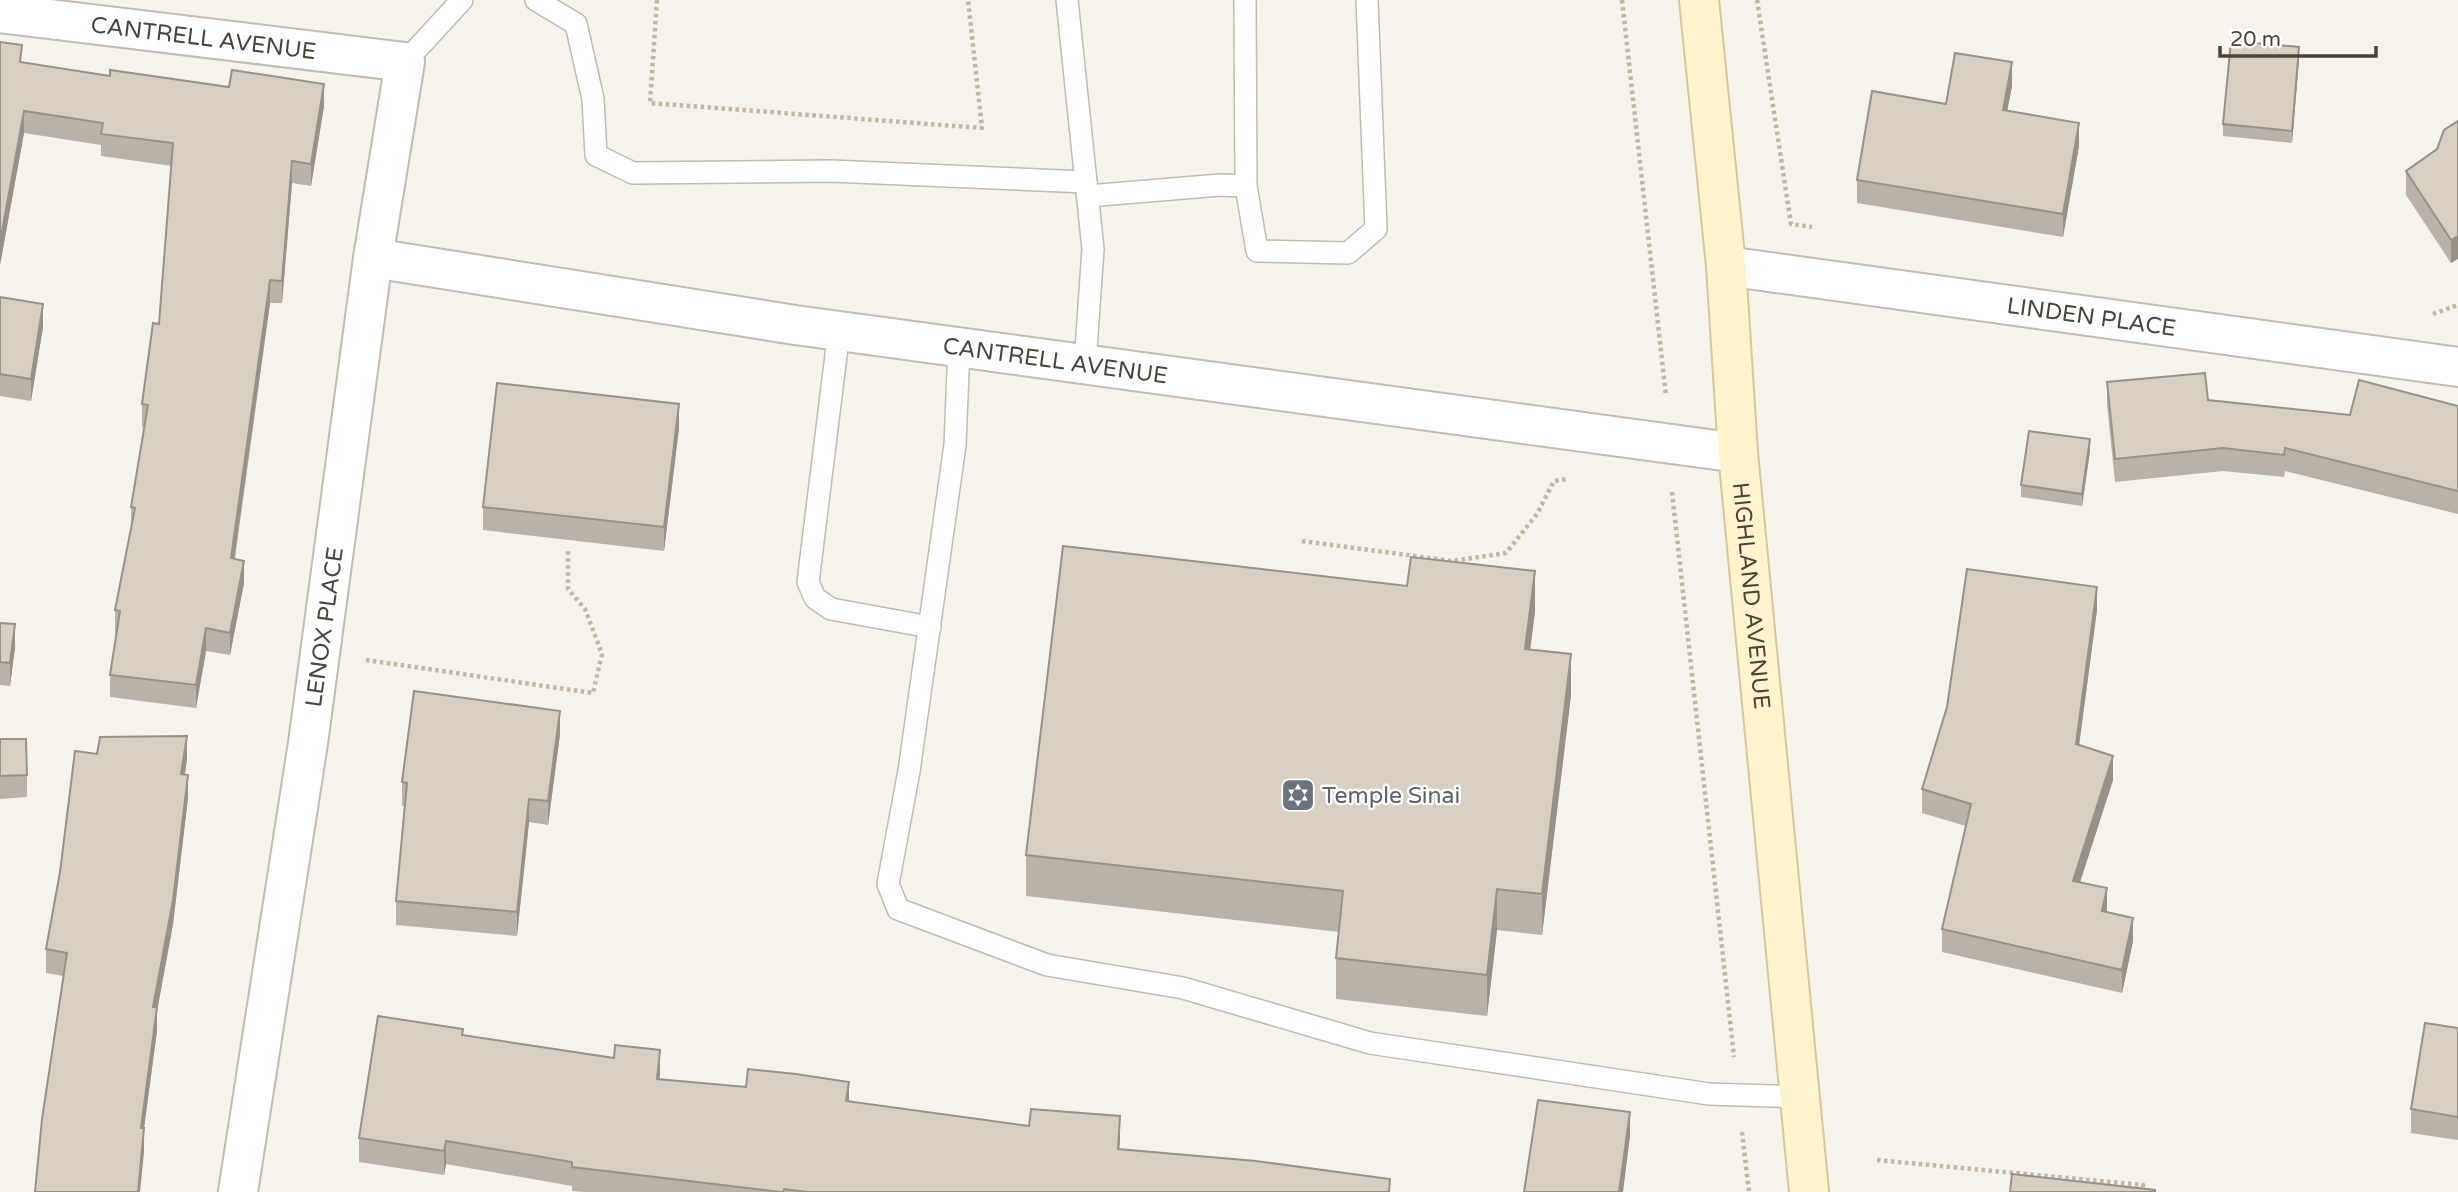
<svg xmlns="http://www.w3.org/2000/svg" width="2458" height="1192" font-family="'Varela Round',sans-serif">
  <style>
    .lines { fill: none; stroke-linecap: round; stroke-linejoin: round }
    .lane-casing { stroke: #c2bbae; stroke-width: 24 }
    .street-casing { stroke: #c2bbae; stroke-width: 42 }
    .secondary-casing { stroke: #d6c79b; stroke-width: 42 }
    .path { stroke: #c4b79f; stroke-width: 4.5; stroke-dasharray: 3.5 3.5; stroke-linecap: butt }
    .lane { stroke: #fff; stroke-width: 21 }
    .street { stroke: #fff; stroke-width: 38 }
    .secondary { stroke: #fff3cd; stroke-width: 38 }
    .wall { fill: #bab2a6 }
    .shaded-wall { fill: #979187 }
    .building { fill: #d8cfc1; stroke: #979187; stroke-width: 2 }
    .labels { text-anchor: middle; stroke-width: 5; stroke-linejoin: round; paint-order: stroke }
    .street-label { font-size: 23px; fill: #4b4439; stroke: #fff }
    .worship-label { font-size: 23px; fill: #5b616d; stroke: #fff; text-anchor: start }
  </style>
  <rect width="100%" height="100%" fill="#f6f3ec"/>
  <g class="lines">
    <g class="lane-casing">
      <g id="lane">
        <polyline points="536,0 576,24 593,99 596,155 633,173 831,171 1086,182"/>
        <polyline points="1067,0 1093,249 1085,364"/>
        <polyline points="1245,0 1246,186 1257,251 1348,253 1376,229 1367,0"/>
        <polyline points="405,62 462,0"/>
        <polyline points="1088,196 1220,185 1246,186"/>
        <polyline points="839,331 808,582 815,598 831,609 930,627"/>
        <polyline points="959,347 955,445 909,771 888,884 898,909 1047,965 1183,988 1370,1043 1709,1094 1800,1097"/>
      </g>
    </g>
    <g class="street-casing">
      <g id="street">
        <path id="s1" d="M0 13 405 62 373 258 308 743 238 1192"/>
        <path id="s2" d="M373 258 795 325 1738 453"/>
        <path id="s3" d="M1726 266 2458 367"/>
      </g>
    </g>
    <g class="secondary-casing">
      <g id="secondary">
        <path id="s4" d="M1699 0 1726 266 1738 453 1809 1192"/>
      </g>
    </g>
    <g class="path">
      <polyline points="657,0 650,103 982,128 968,0"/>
      <polyline points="1622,0 1666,396"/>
      <polyline points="1757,0 1791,224 1812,227"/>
      <polyline points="2433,314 2458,305"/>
      <polyline points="1672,492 1734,1057"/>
      <polyline points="1302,541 1452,561 1506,553 1537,514 1554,481 1568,479"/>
      <polyline points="366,660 593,693 602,654 585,609 568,589 568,551"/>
      <polyline points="1742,1132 1749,1192"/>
      <polyline points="1877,1160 2143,1185 2141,1192"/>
    </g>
    <use href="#lane" class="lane"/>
    <use href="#street" class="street"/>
    <use href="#secondary" class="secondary"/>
  </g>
  <g class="wall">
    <polygon points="0,42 22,63 324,106 311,186 292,183 282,303 270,303 235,559 244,583 230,655 206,651 196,708 110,697 110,675 117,633 115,633 115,610 131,527 131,507 144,427 142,427 142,404 159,324 172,166 101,156 101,145 24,133 0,265"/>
    <polygon points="2299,59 2292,143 2223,136 2223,124"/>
    <polygon points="2012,86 2007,110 2079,146 2063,237 1857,203 1857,180 1946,104"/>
    <polygon points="2458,121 2451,263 2406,195 2406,171 2437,149"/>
    <polygon points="0,297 43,327 31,401 0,396"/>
    <polygon points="2107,382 2208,400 2350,415 2458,406 2458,514 2285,471 2284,477 2223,471 2115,482 2107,405"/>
    <polygon points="679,428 664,551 483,530 483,507"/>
    <polygon points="2090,451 2082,506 2021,497 2021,485"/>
    <polygon points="1407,586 1535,612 1530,649 1571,695 1542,935 1497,930 1487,1016 1336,999 1336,958 1339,932 1026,896 1026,855"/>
    <polygon points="2097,610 2079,745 2113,780 2080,882 2133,941 2122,993 1942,952 1942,929 1966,826 1922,813 1922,789"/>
    <polygon points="0,623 15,647 10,686 0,685"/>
    <polygon points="560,734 548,825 529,822 517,936 396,925 396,901 404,806 402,806 402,782"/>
    <polygon points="0,739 27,775 27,797 0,799"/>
    <polygon points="187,759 185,775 188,798 173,924 157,1011 157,1031 144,1128 144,1152 63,976 46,973 46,949"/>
    <polygon points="2458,1028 2458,1140 2411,1133 2411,1109"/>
    <polygon points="463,1035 660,1073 659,1079 849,1102 1120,1139 1119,1149 1390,1192 584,1192 572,1191 572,1186 446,1164 444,1175 359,1162 359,1138"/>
  </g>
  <g class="shaded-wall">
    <polygon points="2299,47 2299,59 2292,143 2292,131"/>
    <polygon points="2012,62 2012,86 2003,133 2003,110"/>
    <polygon points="324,84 324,106 311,186 311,164"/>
    <polygon points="24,111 24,133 0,265 0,242"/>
    <polygon points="2079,123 2079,146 2063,237 2063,214"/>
    <polygon points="292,161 292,183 282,303 282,281"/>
    <polygon points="2458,236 2458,259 2451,263 2451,240"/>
    <polygon points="270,280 270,303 231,581 231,558"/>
    <polygon points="43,304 43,327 31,401 31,379"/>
    <polygon points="679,404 679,428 664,551 664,527"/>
    <polygon points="2090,439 2090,451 2082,506 2082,494"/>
    <polygon points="244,561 244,583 230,655 230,633"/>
    <polygon points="1535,571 1535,612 1525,689 1525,649"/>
    <polygon points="2097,587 2097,610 2076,768 2076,744"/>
    <polygon points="15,624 15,647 10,686 10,663"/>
    <polygon points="206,628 206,651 196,708 196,685"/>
    <polygon points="1571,654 1571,695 1542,935 1542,894"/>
    <polygon points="560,711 560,734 548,825 548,801"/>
    <polygon points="187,736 187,759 181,798 181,774"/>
    <polygon points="2113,756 2113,780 2073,904 2073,881"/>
    <polygon points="188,775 188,798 173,924 157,1011 157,1031 144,1128 144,1152 140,1192 138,1192 141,1128 153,1007"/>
    <polygon points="529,799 529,822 517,936 517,912"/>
    <polygon points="2107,888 2107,912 2102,911"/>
    <polygon points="1497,889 1497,930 1487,1016 1487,975"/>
    <polygon points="2133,918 2133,941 2122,993 2122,970"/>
    <polygon points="660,1050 660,1073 657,1102 657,1079"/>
    <polygon points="849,1082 849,1106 846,1101"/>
    <polygon points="1630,1112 1630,1136 1623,1192 1619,1192"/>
    <polygon points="1120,1116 1120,1139 1118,1172 1118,1149"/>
    <polygon points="446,1141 446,1164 444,1175 444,1151"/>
  </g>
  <g class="building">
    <polygon points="2231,41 2299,47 2292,131 2223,124"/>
    <polygon points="0,42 22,45 20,62 110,76 110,70 229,87 232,70 324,84 311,164 292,161 282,281 270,280 231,558 244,561 230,633 206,628 196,685 110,675 120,611 115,610 135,508 131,507 148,405 142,404 153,323 159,324 173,143 101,134 103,123 24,111 0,242"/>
    <polygon points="1955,53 2012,62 2003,110 2079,123 2063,214 1857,180 1872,91 1946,104"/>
    <polygon points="2458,121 2458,236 2451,240 2406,171 2437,149 2444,130"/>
    <polygon points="0,297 43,304 31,379 0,374"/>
    <polygon points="2205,373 2208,400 2350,415 2359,380 2458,406 2458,491 2285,448 2284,455 2223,448 2115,459 2107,382"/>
    <polygon points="497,383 679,404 664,527 483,507"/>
    <polygon points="2029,431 2090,439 2082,494 2021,485"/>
    <polygon points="1063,546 1407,586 1411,557 1535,571 1525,649 1571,654 1542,894 1497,889 1487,975 1336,958 1343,891 1026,855"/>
    <polygon points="1967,569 2097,587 2076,744 2113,756 2073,881 2107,888 2102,911 2133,918 2122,970 1942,929 1971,804 1922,789 1947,707"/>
    <polygon points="0,623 15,624 10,663 0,662"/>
    <polygon points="414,691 560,711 548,801 529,799 517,912 396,901 407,783 402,782"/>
    <polygon points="187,736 181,774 188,775 173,900 153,1007 157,1007 141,1128 144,1128 138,1192 35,1192 42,1119 67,953 46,949 60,872 75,751 97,754 100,737"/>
    <polygon points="0,739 26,739 27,775 0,776"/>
    <polygon points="378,1016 463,1029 462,1035 614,1058 615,1045 660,1050 657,1079 746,1087 748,1069 796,1074 849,1082 846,1101 1029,1126 1031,1109 1120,1116 1118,1149 1256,1161 1390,1179 1389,1192 808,1192 784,1189 783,1192 781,1192 572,1167 572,1162 446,1141 444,1151 359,1138"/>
    <polygon points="2425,1023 2458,1028 2458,1117 2411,1109"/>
    <polygon points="1538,1100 1630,1112 1619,1192 1524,1192"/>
    <polygon points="2012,1174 2155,1190 2155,1192 2010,1192"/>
  </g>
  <defs>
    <g id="synagogue-square" transform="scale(1.75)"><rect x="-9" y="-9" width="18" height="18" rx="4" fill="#6b7280" stroke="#fff"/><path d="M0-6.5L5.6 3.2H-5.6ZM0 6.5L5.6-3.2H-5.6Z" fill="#fff"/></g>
  </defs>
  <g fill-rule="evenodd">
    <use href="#synagogue-square" x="1298" y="795"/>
  </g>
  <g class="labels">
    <g class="street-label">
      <text dy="8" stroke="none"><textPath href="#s1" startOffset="205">CANTRELL AVENUE</textPath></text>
      <text dy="8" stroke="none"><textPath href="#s3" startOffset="369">LINDEN PLACE</textPath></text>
      <text dy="8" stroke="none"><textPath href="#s2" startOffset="690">CANTRELL AVENUE</textPath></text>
      <text dy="8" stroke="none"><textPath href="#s4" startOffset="598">HIGHLAND AVENUE</textPath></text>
      <text transform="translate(324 627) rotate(-82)" y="8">LENOX PLACE</text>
    </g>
    <g class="worship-label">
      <text x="1322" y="803">Temple Sinai</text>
    </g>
  </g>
  <path d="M2220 46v10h156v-10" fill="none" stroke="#4b4439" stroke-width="3.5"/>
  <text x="2230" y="46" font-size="21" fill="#4b4439" stroke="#ffffff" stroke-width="5" paint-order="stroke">20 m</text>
</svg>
